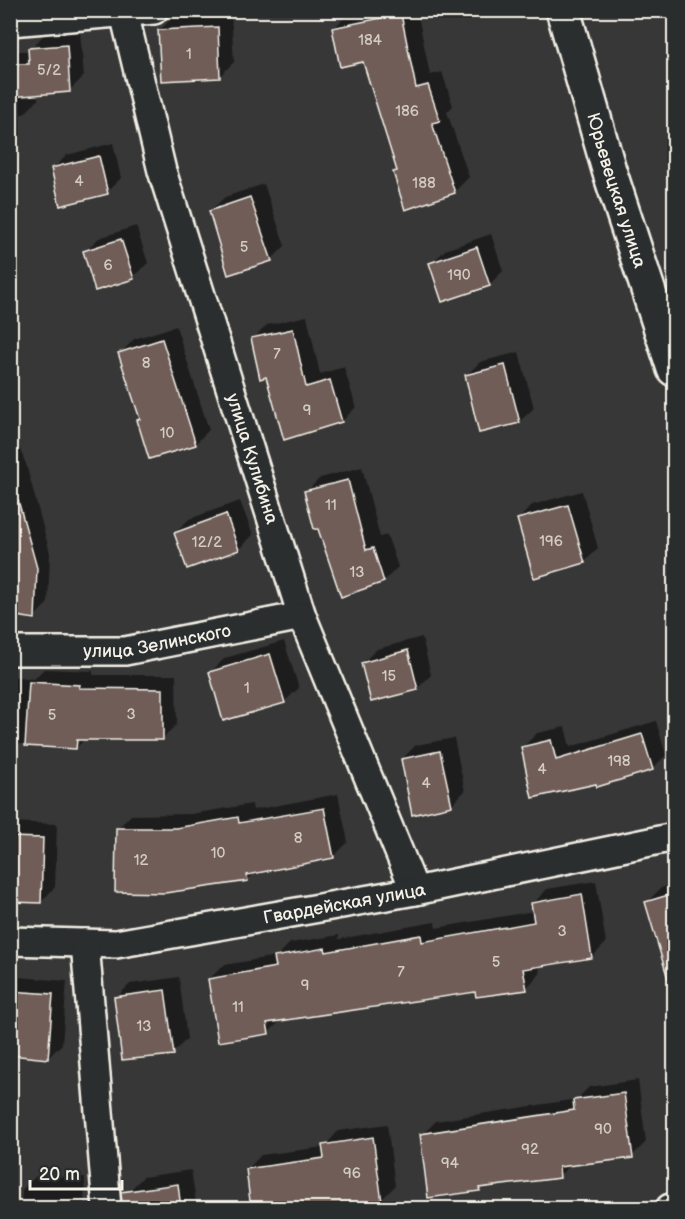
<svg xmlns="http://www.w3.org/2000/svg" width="685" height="1219" font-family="'Balsamiq Sans',sans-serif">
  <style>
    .shadow { fill: #0007 }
    .building { fill: #6f5d59; stroke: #f4f1e8; stroke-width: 1.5 }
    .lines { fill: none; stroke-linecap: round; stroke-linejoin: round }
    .minor-casing { stroke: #f4f1e8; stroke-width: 32 }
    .secondary-casing { stroke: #f4f1e8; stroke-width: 38 }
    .minor { stroke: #2a2d2e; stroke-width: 27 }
    .secondary { stroke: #2a2d2e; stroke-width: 33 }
    .labels { text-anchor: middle; stroke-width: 4.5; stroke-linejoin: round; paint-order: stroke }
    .number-label { font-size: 15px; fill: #d3ccc4 }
    .street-label { font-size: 18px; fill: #f4f1e8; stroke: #2a2d2e }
  </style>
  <rect width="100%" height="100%" fill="#383737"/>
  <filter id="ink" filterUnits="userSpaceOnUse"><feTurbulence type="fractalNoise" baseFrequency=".0167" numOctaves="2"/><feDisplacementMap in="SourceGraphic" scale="12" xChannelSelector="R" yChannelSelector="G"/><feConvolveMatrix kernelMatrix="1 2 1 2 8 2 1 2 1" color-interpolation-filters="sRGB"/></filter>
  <g filter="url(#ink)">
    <g class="shadow">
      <polygon points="366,10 417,10 430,75 442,72 453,106 447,112 469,177 455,191 406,208 395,173 398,170 364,60 334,28 348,14"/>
      <polygon points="231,13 234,62 219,77 160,30 174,16"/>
      <polygon points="80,32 84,76 70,90 38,93 38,100 24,114 10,114 10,51 30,51 44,34"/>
      <polygon points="113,143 121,178 107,192 53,169 67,155"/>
      <polygon points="264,184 285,246 271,260 210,211 225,197"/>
      <polygon points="136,226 148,263 133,277 84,252 99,238"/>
      <polygon points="491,234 503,271 489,285 431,264 445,250"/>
      <polygon points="307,316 320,374 344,367 356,407 342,421 267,376 253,339 267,325"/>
      <polygon points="176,326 209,430 195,444 139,420 141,418 120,354 134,339"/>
      <polygon points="519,352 534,408 519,422 466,376 480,362"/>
      <polygon points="10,426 26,464 50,553 48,603 34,617 10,613"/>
      <polygon points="362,467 380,537 387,535 398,567 384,581 306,492 320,478"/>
      <polygon points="582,491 598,548 584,562 518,520 532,505"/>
      <polygon points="240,501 253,535 239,549 188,567 175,533 189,519"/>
      <polygon points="422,637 431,675 417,689 362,663 377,649"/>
      <polygon points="284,641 299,688 284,702 211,672 225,658"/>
      <polygon points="44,669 93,671 93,675 176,675 177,724 163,738 85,739 76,748 10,743 10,676 34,679"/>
      <polygon points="656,721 666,755 652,769 597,782 522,748 537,733 565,727 570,747"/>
      <polygon points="454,738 465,791 451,805 402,759 416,745"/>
      <polygon points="338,794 348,842 333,857 256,871 248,880 117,829 131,815 191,814 252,804 253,810"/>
      <polygon points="10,822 57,824 55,887 41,902 10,900"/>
      <polygon points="596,881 606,943 592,957 539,965 540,974 526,988 476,991 282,1019 268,1033 209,979 224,965 277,956 290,943 339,935 339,939 435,922 436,928 534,911 533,904 547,889"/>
      <polygon points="674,884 674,945 647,902 661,888"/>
      <polygon points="18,977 67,981 62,1044 48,1058 10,1054 10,979"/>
      <polygon points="179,977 187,1039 173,1053 116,998 130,984"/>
      <polygon points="638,1080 646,1142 632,1156 572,1163 559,1176 483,1186 479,1190 422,1135 436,1121 577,1099 589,1087"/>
      <polygon points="387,1124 395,1186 381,1200 247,1170 261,1155 324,1147 338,1131"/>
      <polygon points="191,1170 197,1208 131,1208 129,1191 143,1177"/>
      <polygon points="36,1176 85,1177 84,1208 21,1208 22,1190"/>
    </g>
    <g class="building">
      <polygon points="401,14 416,88 428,85 440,121 432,123 455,193 405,210 393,172 397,171 363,62 340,67 332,28"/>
      <polygon points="218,27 220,78 161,81 158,30"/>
      <polygon points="67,45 70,92 10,97 10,64 29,64 28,48"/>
      <polygon points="99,156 108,194 60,206 51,168"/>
      <polygon points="250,197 272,261 228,275 209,211"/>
      <polygon points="121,239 134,279 95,291 83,251"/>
      <polygon points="477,247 490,286 442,302 429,263"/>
      <polygon points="293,329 306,387 330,380 342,422 284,440 266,377 260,379 251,338"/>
      <polygon points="162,339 196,445 149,459 137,420 140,419 118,353"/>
      <polygon points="505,365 520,423 479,433 465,375"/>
      <polygon points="348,480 366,550 373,548 384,582 341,597 318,529 314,529 304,491"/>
      <polygon points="18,500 37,568 35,619 10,615 10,501"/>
      <polygon points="568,505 585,563 534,578 517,519"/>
      <polygon points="226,514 239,550 187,569 174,533"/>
      <polygon points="408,650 418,690 371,702 361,663"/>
      <polygon points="270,654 285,703 223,721 209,672"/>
      <polygon points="29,682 80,685 79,688 163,689 163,740 77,740 76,749 25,746"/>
      <polygon points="642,734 653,770 597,787 596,784 532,798 521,747 551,740 556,760"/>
      <polygon points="440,751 452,806 412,815 401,759"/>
      <polygon points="324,808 334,858 247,875 248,881 165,893 115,892 116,828 176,828 238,817 239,823"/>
      <polygon points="10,837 43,838 41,903 10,902"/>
      <polygon points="675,893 675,978 668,979 645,902"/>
      <polygon points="582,894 592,958 523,969 527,990 476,997 475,992 267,1023 269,1034 218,1042 208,979 276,967 274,957 325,948 326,952 421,935 422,942 534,922 531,903"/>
      <polygon points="165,990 174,1055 122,1060 114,997"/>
      <polygon points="10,991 53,994 48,1059 10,1055"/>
      <polygon points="624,1093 633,1158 559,1167 560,1178 479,1188 480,1191 428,1198 420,1134 574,1110 573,1100"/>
      <polygon points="373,1137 382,1202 327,1209 251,1209 246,1169 324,1158 322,1145"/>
      <polygon points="178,1184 181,1209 122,1209 121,1192"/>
    </g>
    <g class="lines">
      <g class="minor-casing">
        <g id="minor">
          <path id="s1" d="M124 13 162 171 302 616 415 891"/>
          <polyline points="10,22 154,10"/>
          <path id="s2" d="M10 651H125L302 616"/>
          <path id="s3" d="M10 941 116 944 415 891 674 837"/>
          <polyline points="85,943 107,1208"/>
          <polyline points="670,1208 674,1207"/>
        </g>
      </g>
      <g class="secondary-casing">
        <g id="secondary">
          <path id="s4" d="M563 10 609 170 674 369"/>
        </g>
      </g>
      <use href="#minor" class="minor"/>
      <use href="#secondary" class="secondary"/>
    </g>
  </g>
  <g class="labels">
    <g class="number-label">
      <text x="370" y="45">184</text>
      <text x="189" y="59">1</text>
      <text x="49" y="75">5/2</text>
      <text x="407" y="116">186</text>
      <text x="79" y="186">4</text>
      <text x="424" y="188">188</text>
      <text x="244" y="252">5</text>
      <text x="108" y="270">6</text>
      <text x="459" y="280">190</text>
      <text x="277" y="359">7</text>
      <text x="146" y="368">8</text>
      <text x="307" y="415">9</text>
      <text x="167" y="438">10</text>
      <text x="331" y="510">11</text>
      <text x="551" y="546">196</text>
      <text x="207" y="547">12/2</text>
      <text x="357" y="577">13</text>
      <text x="389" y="681">15</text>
      <text x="247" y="693">1</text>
      <text x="131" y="719">3</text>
      <text x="52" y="720">5</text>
      <text x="619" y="766">198</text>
      <text x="542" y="774">4</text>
      <text x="426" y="788">4</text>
      <text x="298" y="843">8</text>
      <text x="218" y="858">10</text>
      <text x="141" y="865">12</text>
      <text x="562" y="936">3</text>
      <text x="496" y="967">5</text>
      <text x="401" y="977">7</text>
      <text x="305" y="990">9</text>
      <text x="238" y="1012">11</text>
      <text x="144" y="1031">13</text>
      <text x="603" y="1134">90</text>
      <text x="530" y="1154">92</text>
      <text x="450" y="1168">94</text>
      <text x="352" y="1178">96</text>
    </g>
    <g class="street-label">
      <text dy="6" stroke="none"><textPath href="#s4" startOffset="188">Юрьевецкая улица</textPath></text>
      <text dy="6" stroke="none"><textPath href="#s1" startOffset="464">улица Кулибина</textPath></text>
      <text dy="6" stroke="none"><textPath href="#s2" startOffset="148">улица Зелинского</textPath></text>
      <text dy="6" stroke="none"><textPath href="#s3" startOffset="338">Гвардейская улица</textPath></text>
    </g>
  </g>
  <rect width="685" height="1219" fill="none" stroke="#2a2d2e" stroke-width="36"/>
  <rect x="18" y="18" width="649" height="1183" fill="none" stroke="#f4f1e8" stroke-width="2" filter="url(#ink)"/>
  <path d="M30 1180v9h92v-9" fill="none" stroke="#f4f1e8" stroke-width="3"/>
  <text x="39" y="1180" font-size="18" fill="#f4f1e8" stroke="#2a2d2e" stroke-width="4.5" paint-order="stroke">20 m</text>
</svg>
